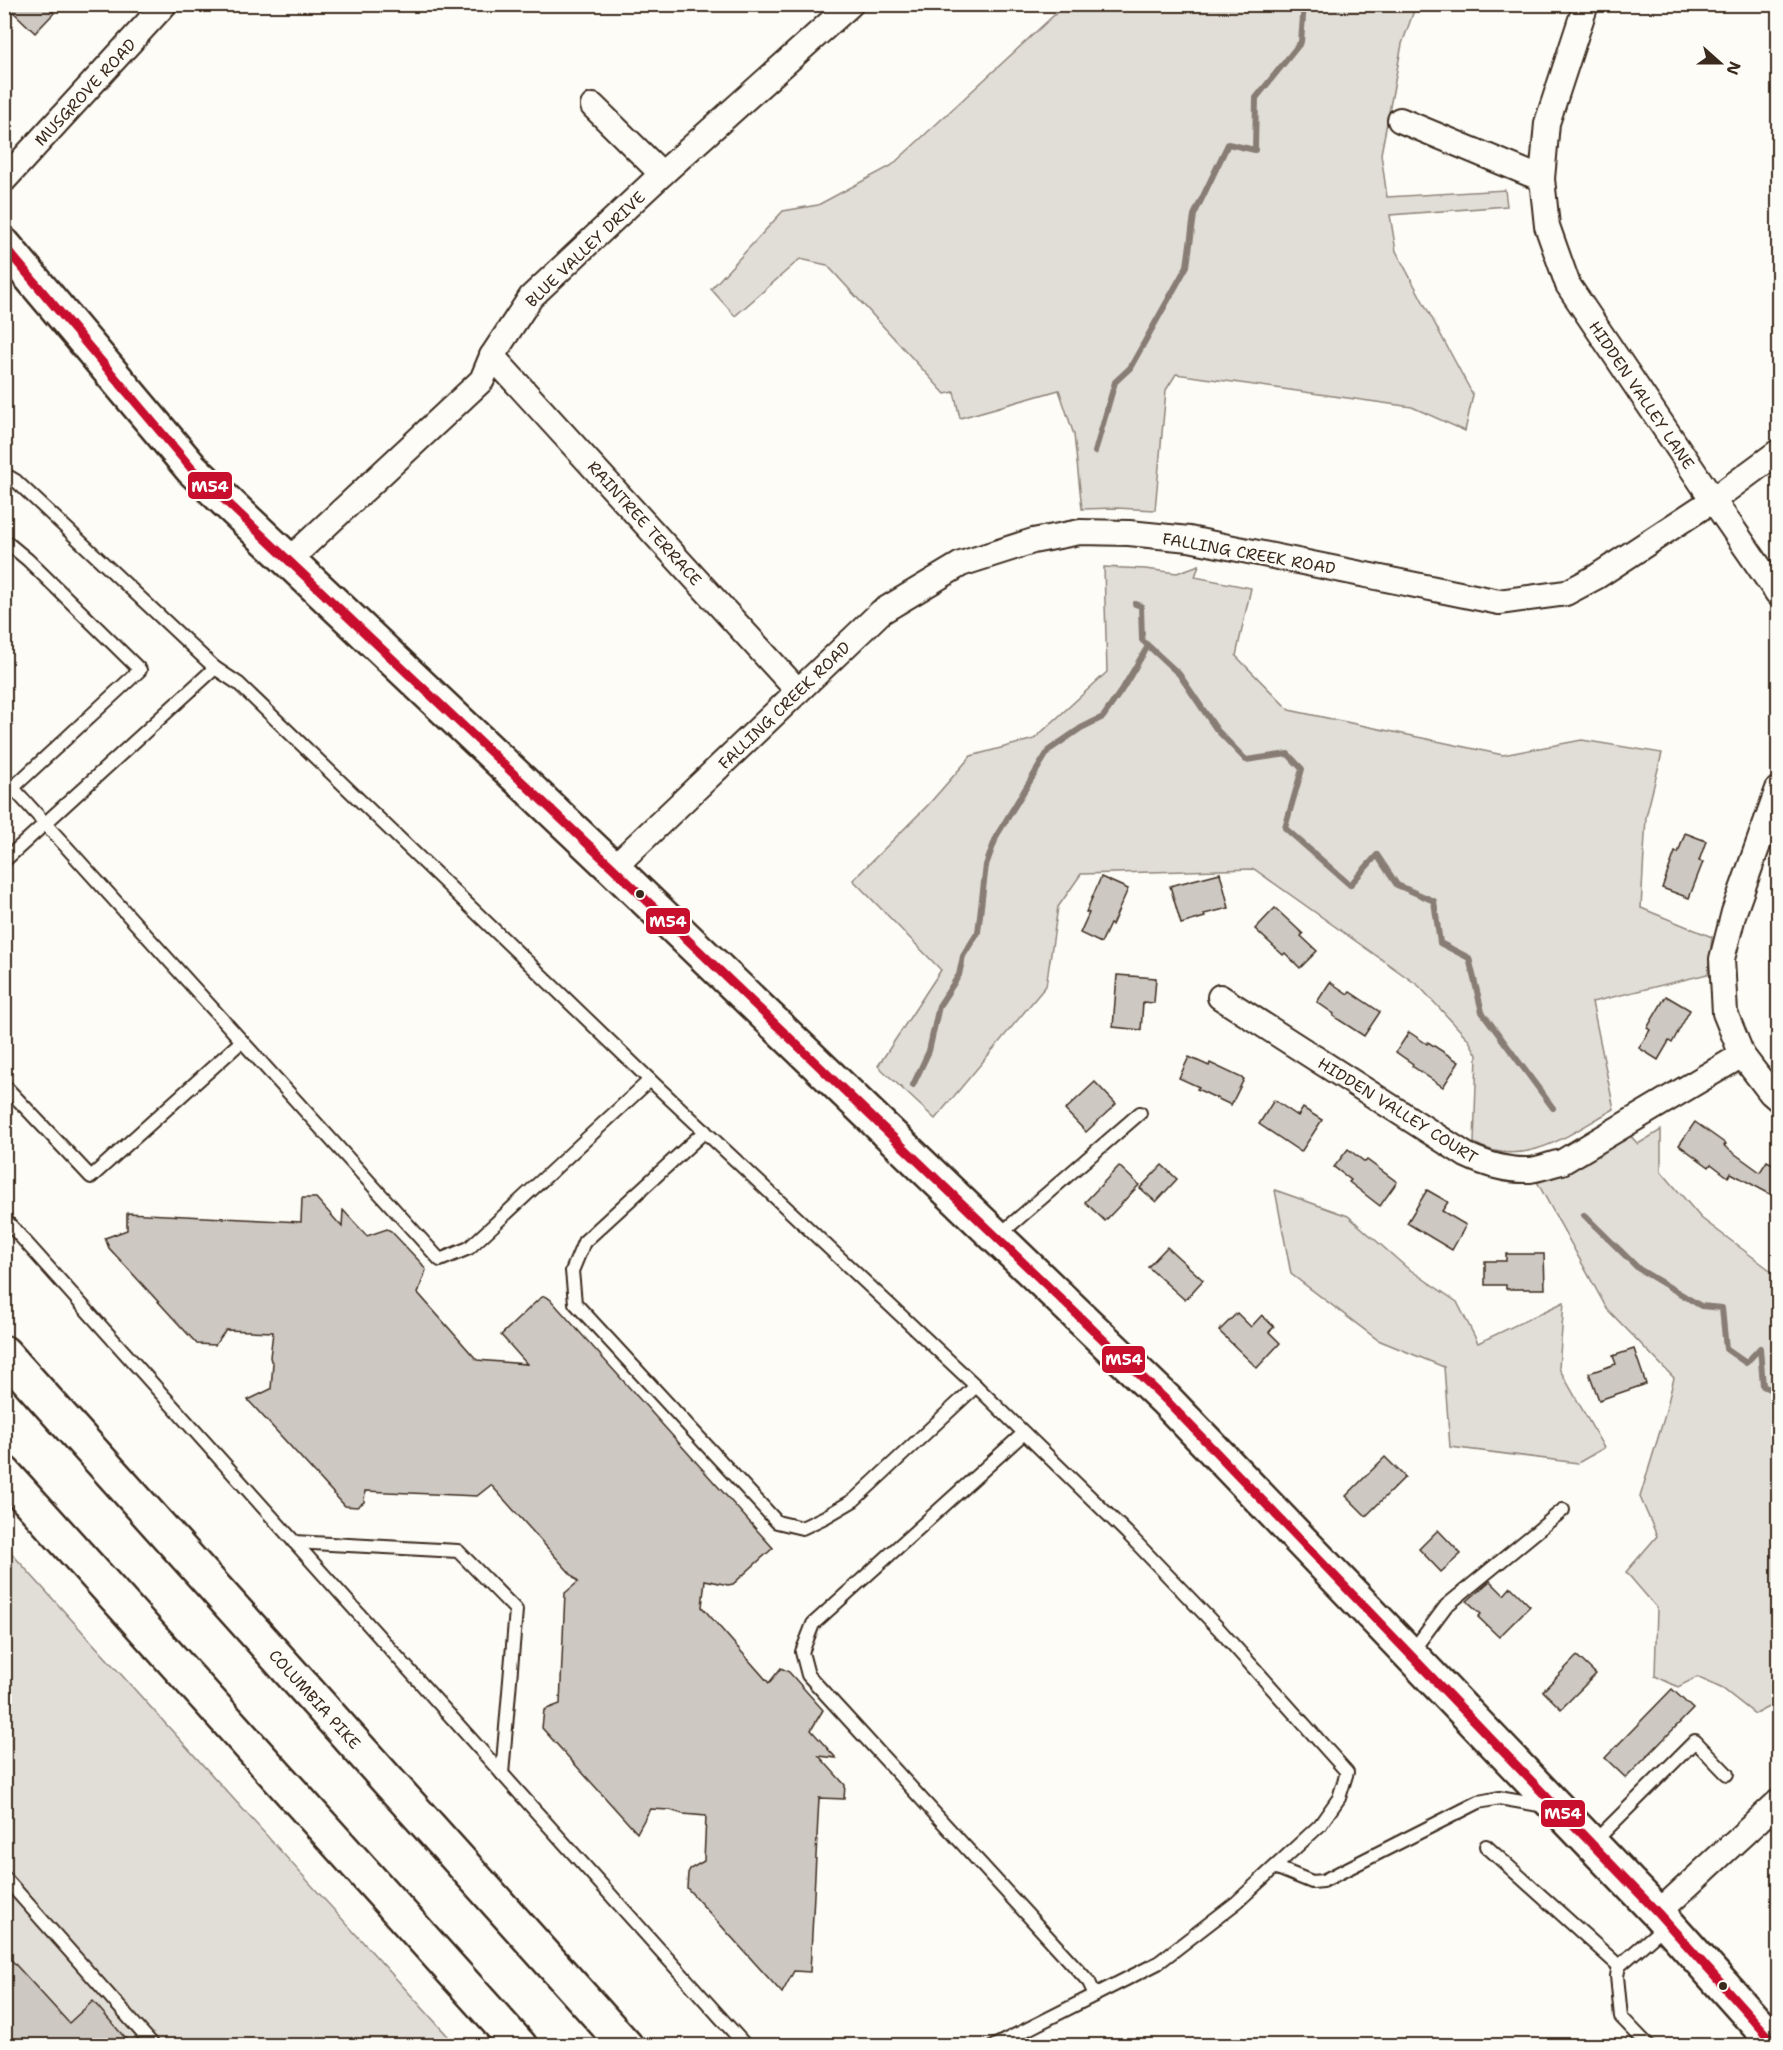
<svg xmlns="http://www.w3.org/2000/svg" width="1783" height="2050" font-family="'Shantell Sans',sans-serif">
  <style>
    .green { fill: #e1ded7; stroke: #8e847a; stroke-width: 1.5 }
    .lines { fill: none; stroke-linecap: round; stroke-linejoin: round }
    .stream { stroke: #887d74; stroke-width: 6 }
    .building { fill: #cdc8c2; stroke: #3b2a1e; stroke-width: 1.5 }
    .lane-casing { stroke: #3b2a1e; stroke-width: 16 }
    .street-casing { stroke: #3b2a1e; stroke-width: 28 }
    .secondary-casing { stroke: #3b2a1e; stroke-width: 38 }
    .highway-casing { stroke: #3b2a1e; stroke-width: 38 }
    .lane { stroke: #fdfcf7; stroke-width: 12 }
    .street { stroke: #fdfcf7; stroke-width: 24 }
    .secondary { stroke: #fdfcf7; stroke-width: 33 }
    .highway { stroke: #fdfcf7; stroke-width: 33 }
    .bus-1-casing { stroke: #fdfcf7; stroke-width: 14 }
    .bus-1 { stroke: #c8102e; stroke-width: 9 }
    .bus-dot { fill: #3b2a1e; stroke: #fdfcf7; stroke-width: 2 }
    .labels { text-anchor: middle; stroke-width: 5; stroke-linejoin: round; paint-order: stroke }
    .street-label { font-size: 16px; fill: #3b2a1e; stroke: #fdfcf7 }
    .line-badge { stroke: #fdfcf7; stroke-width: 2 }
    .badge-label { font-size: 16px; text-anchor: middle; font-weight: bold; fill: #fff }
  </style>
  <rect width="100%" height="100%" fill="#fdfcf7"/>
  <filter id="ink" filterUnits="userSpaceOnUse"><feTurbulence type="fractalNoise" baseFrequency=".0167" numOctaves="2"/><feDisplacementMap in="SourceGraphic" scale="12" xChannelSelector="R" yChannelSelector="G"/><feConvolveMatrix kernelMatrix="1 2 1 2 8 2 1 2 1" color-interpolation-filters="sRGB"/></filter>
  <g filter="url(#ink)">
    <g class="green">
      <polygon points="1065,5 1416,5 1402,44 1381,154 1387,197 1505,190 1507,206 1390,215 1396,251 1473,395 1465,431 1412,407 1176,374 1166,390 1155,510 1116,508 1082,509 1074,435 1059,390 960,418 954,392 945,394 827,265 800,259 735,316 711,289 783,211 818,205 891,166"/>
      <path d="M1199 565 1195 577 1251 588 1236 656 1289 710 1503 755 1582 740 1662 753 1646 817 1641 908 1712 937 1708 974 1592 1002 1614 1109C1571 1133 1524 1171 1474 1143L1477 1055 1468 1039 1419 986 1254 869 1081 874 1058 907 1046 986 935 1119 878 1066 941 970 853 880 928 805 971 756 1034 739 1107 672 1104 567 1145 569 1177 573Z"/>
      <polygon points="1661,1130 1661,1171 1701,1218 1778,1276 1778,1702 1755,1714 1723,1689 1697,1677 1678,1687 1655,1676 1657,1608 1626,1572 1657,1536 1640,1497 1664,1418 1674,1378 1607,1309 1535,1178 1627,1132 1638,1144"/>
      <polygon points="1275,1190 1348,1216 1406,1267 1457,1302 1478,1343 1564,1302 1559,1368 1604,1448 1578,1463 1450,1447 1444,1367 1378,1340 1291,1274"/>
      <polygon points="5,1546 456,2045 5,2045"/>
    </g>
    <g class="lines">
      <g class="stream">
        <polyline points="1095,452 1115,382 1130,368 1187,266 1194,215 1228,144 1255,150 1256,98 1301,42 1304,4"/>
        <polyline points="1135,604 1141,606 1142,640 1179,674 1217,730 1246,760 1288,754 1302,769 1285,828 1350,885 1377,855 1397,885 1434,901 1440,943 1469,958 1482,1012 1553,1108"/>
        <polyline points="913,1085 929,1051 939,1006 959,975 963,956 978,932 986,865 997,835 1049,750 1081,728 1103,717 1123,688 1148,646"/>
        <polyline points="1584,1215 1639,1269 1701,1306 1722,1308 1726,1349 1746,1363 1760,1348 1763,1386 1778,1393"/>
      </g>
    </g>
    <g class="building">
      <polygon points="5,4 46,4 54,13 35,33"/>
      <polygon points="1685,833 1706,841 1699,861 1703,862 1689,898 1662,888 1675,852 1678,853"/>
      <polygon points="1220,873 1229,908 1204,914 1205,917 1181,924 1170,886"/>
      <polygon points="1101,877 1128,889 1112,925 1110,924 1101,943 1080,933 1089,913 1086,912"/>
      <polygon points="1275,908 1303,934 1301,936 1317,951 1300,968 1285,953 1283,955 1255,929"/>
      <polygon points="1117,975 1156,978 1154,1003 1143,1002 1141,1030 1113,1027"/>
      <polygon points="1330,982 1348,994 1350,992 1380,1012 1364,1036 1333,1016 1334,1014 1317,1002"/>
      <polygon points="1666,996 1690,1010 1672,1043 1669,1041 1658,1060 1639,1048 1650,1030 1647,1028"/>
      <polygon points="1409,1032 1427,1044 1428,1042 1459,1062 1443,1087 1412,1066 1413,1064 1396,1052"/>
      <polygon points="1189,1057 1209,1066 1210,1063 1244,1079 1231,1105 1197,1089 1199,1087 1179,1078"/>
      <polygon points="1095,1082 1116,1104 1086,1132 1065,1110"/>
      <polygon points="1274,1100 1298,1116 1303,1108 1322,1120 1301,1152 1259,1124"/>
      <polygon points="1695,1122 1726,1144 1724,1146 1760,1172 1767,1161 1779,1167 1779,1199 1731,1173 1728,1177 1711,1164 1709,1167 1679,1145"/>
      <polygon points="1348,1149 1365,1162 1367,1160 1397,1182 1380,1206 1349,1182 1351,1180 1334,1167"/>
      <polygon points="1162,1165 1177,1179 1156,1202 1140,1188"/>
      <polygon points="1119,1166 1139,1185 1105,1221 1085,1202"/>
      <polygon points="1427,1190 1448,1202 1442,1211 1466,1225 1452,1250 1407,1223"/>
      <polygon points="302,1198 316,1198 342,1227 343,1210 367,1236 387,1229 391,1231 422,1264 426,1270 418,1293 477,1360 527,1364 501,1335 539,1299 544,1296 550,1299 773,1548 733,1584 728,1585 705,1580 702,1607 769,1683 781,1668 789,1672 823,1710 811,1730 836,1758 819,1756 845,1785 844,1799 819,1798 810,1972 794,1971 782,1993 687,1888 688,1873 690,1869 704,1861 706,1816 683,1814 670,1810 650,1809 637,1833 542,1728 544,1710 560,1704 565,1593 578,1582 491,1485 477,1496 365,1491 364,1502 357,1507 345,1506 248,1400 271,1389 273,1363 271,1361 270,1357 273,1332 226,1330 215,1345 197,1344 109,1248 105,1238 127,1230 127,1213 301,1222"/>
      <polygon points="1167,1247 1203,1280 1185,1300 1148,1267"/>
      <polygon points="1506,1254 1544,1254 1545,1289 1506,1289 1506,1285 1485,1285 1485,1261 1506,1261"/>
      <polygon points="1237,1313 1251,1327 1262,1315 1274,1327 1269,1332 1280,1343 1257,1368 1219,1331"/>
      <polygon points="1634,1349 1646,1384 1599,1400 1589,1373 1616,1364 1613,1356"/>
      <polygon points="1385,1457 1405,1477 1366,1516 1346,1496"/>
      <polygon points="1438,1530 1461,1554 1441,1572 1419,1549"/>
      <polygon points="1490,1581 1504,1595 1511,1587 1530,1606 1499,1637 1478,1617 1481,1614 1467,1601"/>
      <polygon points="1577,1656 1596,1674 1561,1709 1543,1691"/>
      <polygon points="1672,1689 1693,1709 1626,1778 1605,1758"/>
      <polygon points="4,1952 69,2023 93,2001 132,2046 4,2046"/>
    </g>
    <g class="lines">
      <g class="lane-casing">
        <g id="lane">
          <polyline points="4,474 16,481 215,668 239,684 650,1080 976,1386 1127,1533 1218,1628 1347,1772 1339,1798 1320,1825 1237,1902 1158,1963 994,2046"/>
          <polyline points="4,540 28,560 140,670 4,796"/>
          <polyline points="4,778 440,1260 469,1248 650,1080"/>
          <polyline points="4,861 215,668"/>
          <polyline points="4,1085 91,1177 242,1041"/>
          <polyline points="705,1131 584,1242 572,1271 575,1303 777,1522 802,1528 825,1517 854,1500 976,1386"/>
          <polyline points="4,1218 746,2046"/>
          <polyline points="998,1236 1140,1113"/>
          <polyline points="1024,1433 813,1624 802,1652 808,1675 1089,1982 1095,1995"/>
          <polyline points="294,1542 458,1551 516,1610 502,1774"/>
          <polyline points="1411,1653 1446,1606 1563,1510"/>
          <polyline points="1593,1843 1695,1741 1727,1774"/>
          <polyline points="1486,1846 1619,1966 1667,1924"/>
          <polyline points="1275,1867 1312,1882 1323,1881 1479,1802 1499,1798 1545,1806"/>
          <polyline points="4,1877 154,2046"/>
          <polyline points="1619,1966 1617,1976 1621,2017 1649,2046"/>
        </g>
      </g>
      <g class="street-casing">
        <g id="street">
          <polyline points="1586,4 1547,123 1542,179 1547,226 1568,285 1713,500 1778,594"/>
          <polyline points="593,106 662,174"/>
          <polyline points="1400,120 1542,179"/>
          <polyline points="4,180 165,4"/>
          <polyline points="492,356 798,691"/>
          <polyline points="288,561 482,380 492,356 531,297 662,174 851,4"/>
          <polyline points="1778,789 1734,912 1722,959 1725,1013 1742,1055 1771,1093 1778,1099"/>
          <polyline points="613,868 881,612 961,564 1033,541 1080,532 1129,533 1189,539 1499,602 1566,593 1596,577 1713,500 1778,452"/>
          <path d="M1220 997 1466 1155C1485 1164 1507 1171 1530 1170 1540 1169 1551 1164 1562 1162L1742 1055"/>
          <polyline points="1658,1913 1778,1802"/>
        </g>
      </g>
      <g class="secondary-casing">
        <polyline id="secondary" points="4,245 192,469 613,868 1166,1400 1658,1913 1777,2046"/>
      </g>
      <g class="highway-casing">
        <g id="highway">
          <polyline points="4,1353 626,2046"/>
          <polyline points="4,1473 520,2046"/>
        </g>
      </g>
      <use href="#lane" class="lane"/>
      <use href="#street" class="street"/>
      <use href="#secondary" class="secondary"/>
      <use href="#highway" class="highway"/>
      <g class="bus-1-casing">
        <polyline id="bus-1" points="4,246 192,469 613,868 1166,1400 1658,1913 1777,2046"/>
      </g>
      <use href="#bus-1" class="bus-1"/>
    </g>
  </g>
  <g class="bus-dot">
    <circle cx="640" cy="894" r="5"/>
    <circle cx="1723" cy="1986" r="5"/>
  </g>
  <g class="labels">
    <g class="street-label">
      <text transform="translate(85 92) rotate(-47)" y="6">MUSGROVE ROAD</text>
      <text transform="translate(585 249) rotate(-44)" y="6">BLUE VALLEY DRIVE</text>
      <text transform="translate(1642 395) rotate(56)" y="6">HIDDEN VALLEY LANE</text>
      <text transform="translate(645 523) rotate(48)" y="6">RAINTREE TERRACE</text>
      <text transform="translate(1249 553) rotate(10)" y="6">FALLING CREEK ROAD</text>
      <text transform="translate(784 705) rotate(-44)" y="6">FALLING CREEK ROAD</text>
      <text transform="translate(1398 1110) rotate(32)" y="6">HIDDEN VALLEY COURT</text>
      <text transform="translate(315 1699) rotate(48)" y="6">COLUMBIA PIKE</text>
    </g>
  </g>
  <g class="line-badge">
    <rect x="187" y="471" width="46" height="29" rx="6" fill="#c8102e"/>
    <rect x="645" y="907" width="46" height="28" rx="6" fill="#c8102e"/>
    <rect x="1101" y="1345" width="45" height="29" rx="6" fill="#c8102e"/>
    <rect x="1540" y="1799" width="46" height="29" rx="6" fill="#c8102e"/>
  </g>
  <g class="badge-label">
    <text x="210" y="492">M54</text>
    <text x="668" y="927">M54</text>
    <text x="1124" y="1365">M54</text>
    <text x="1563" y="1819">M54</text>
  </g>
  <rect width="1783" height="2050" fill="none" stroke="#fdfcf7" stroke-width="24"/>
  <rect x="12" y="12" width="1759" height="2026" fill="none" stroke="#3b2a1e" stroke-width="2" filter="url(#ink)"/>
  <g transform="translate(1720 63) rotate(111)" stroke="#fdfcf7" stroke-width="4.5" paint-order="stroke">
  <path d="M0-4.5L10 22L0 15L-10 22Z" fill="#3b2a1e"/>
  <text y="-9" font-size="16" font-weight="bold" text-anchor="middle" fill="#3b2a1e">N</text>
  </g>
</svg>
